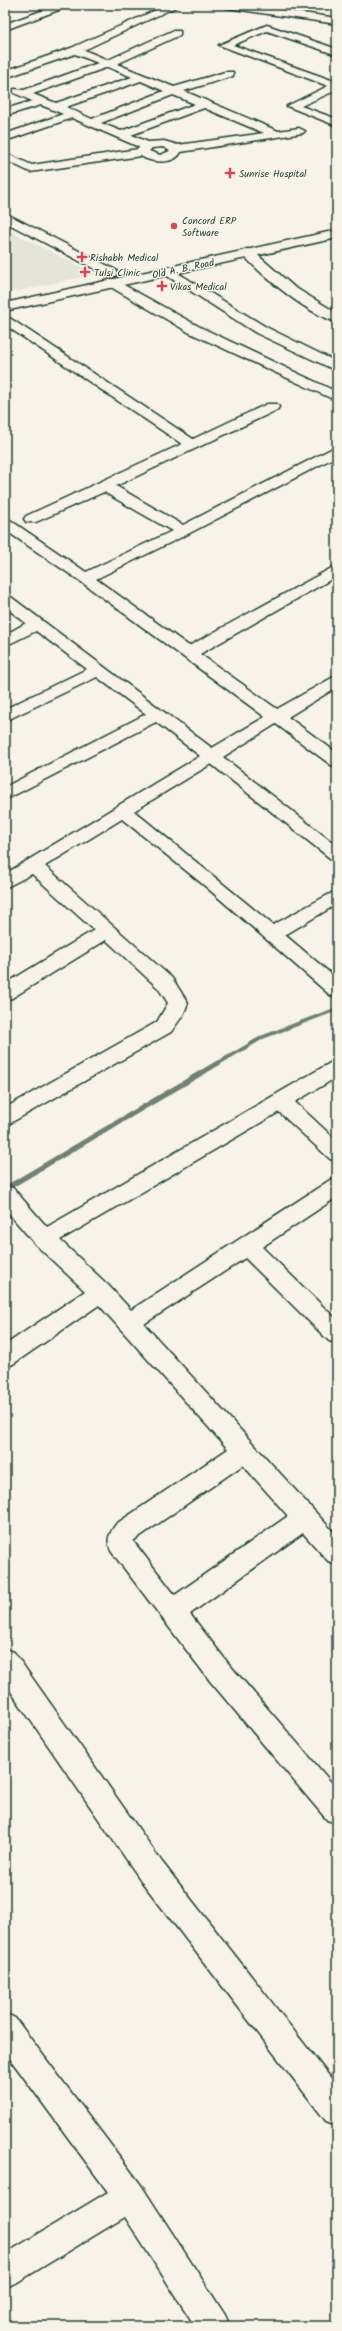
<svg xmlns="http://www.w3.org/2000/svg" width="342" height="2331" font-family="Kalam,sans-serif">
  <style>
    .built { fill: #e5e4d9 }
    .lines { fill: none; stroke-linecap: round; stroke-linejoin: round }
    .stream-far1 { stroke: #6f8077; stroke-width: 4 }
    .stream { stroke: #6f8077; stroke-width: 5.5 }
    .minor-casing { stroke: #1f3d34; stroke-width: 3 }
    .primary-casing { stroke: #1f3d34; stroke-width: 3 }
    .minor { fill: #f7f3e8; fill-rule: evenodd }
    .primary { fill: #f7f3e8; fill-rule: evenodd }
    .poi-dot { fill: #d1495b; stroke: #f7f3e8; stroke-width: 1.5 }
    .labels { text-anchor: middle; stroke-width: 3; stroke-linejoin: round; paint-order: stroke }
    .far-poi-label { font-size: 10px; fill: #1f3d34; stroke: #f7f3e8; text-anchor: start }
    .far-street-label { font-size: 10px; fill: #1f3d34; stroke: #f7f3e8 }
  </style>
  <rect width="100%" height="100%" fill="#f7f3e8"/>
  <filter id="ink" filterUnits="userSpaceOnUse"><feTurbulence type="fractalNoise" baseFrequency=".025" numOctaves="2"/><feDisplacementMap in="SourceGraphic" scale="8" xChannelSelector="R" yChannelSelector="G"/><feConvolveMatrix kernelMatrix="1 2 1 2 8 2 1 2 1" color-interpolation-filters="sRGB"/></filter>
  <g filter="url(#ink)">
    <polygon class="built" points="5,229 96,274 5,294"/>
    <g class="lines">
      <polyline class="stream-far1" points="217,1064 263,1037 337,1009"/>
      <polyline class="stream" points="5,1189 218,1063"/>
      <g class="minor-casing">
        <g id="minor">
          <polygon points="58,5 72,5 5,30 5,24"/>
          <path d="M167 5H180L84 50 108 60 172 31H180V35L117 64 174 87 225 72H233V76L184 91 278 131 299 128 305 131 303 133 181 152C175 165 151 163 141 156L30 172 5 160V153L32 165 138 149 139 147 72 118 5 141V134L63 114 41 105 5 116V109L32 101 14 93V89L24 90 98 63 75 54 5 78V71L71 48ZM108 67 132 77 56 103 33 94ZM141 81 164 91 92 119 66 107ZM173 95 195 104 121 131 101 123ZM204 108 264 133 178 145 164 141 148 142 131 135ZM163 147 170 151 160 155 149 151 152 148Z"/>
          <polygon points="222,5 247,5 337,18 337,24 227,8"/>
          <polygon points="267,25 337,49 337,55 267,31 233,45 337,82 337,90 301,106 337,119 337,126 287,106 328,86 219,45"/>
          <polygon points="5,213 116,270 118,273 116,276 108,276 5,222"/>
          <path d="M248 249 252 250 294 287 337 313V322C307 314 265 278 244 256L242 253 244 250Z"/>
          <polygon points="168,267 266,327 337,362 337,371 256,333 164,274 162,271 164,268"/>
          <polygon points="113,279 200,327 337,392 337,401 190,333 109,286 107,283 109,280"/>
          <polygon points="5,315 193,439 267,404 277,404 279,407 277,410 116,486 183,525 337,446 337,456 188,534 96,579 189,646 337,565 337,576 200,654 277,709 337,675 337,687 288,717 337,753 337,766 331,765 276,724 223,757 337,846 337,861 331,859 211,764 134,811 273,925 337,890 337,904 285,935 337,979 337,997 330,995 205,886 122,819 45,866 172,978 188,1003 183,1015 171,1032 5,1126 5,1108 157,1022 168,1003 158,988 106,940 12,998 5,1000 5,984 94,930 32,874 5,888 5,874 200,756 156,722 5,800 5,787 146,714 97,677 5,721 5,709 87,669 36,631 5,646 5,635 26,623 5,607 5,595 11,597 212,748 265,717 80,581 5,530 5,519 10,520 86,572 172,531 104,492 36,522 26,522 24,519 26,516 182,444 5,325"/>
          <path d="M337 1061V1077L295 1102 337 1141V1161L330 1159 279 1112 60 1240 109 1286 131 1310 330 1180 337 1178V1197L262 1247 337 1320V1343L329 1341 245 1258 144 1324 337 1536V1564L328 1561 303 1533 190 1614 228 1663 337 1789V1823L327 1820 210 1681 111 1551C106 1540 109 1534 116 1524L228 1449 99 1305 13 1364 5 1367V1345L85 1291 36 1245 5 1209V1186L13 1188 47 1227 330 1063ZM243 1465 288 1516 175 1595 133 1541Z"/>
          <polygon points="5,1649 14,1652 162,1862 337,2086 337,2125 326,2121 142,1882 5,1683"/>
          <polygon points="5,2013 15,2018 141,2185 225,2315 230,2326 195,2326 125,2217 16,2283 5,2288 5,2254 108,2192 5,2052"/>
        </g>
      </g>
      <g class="primary-casing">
        <polygon id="primary" points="337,230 337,238 5,311 5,303"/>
      </g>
      <use href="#minor" class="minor"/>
      <use href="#primary" class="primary"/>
    </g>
  </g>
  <g class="poi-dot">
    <path d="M228 167h4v4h4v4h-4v4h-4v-4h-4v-4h4z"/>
    <circle cx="174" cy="226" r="4"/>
    <path d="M80 251h4v4h4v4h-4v4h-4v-4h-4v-4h4z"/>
    <path d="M83 266h4v4h4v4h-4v4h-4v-4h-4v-4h4z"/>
    <path d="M160 280h4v4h4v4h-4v4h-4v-4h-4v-4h4z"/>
  </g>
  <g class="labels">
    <g class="far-poi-label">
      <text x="239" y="177">Sunrise Hospital</text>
      <text x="182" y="224">Concord ERP<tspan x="182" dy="12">Software</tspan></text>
      <text x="90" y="261">Rishabh Medical</text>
      <text x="94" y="276">Tulsi Clinic</text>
      <text x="170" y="290">Vikas Medical</text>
    </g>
    <g class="far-street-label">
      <text transform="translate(183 268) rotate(-12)" y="4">Old A. B. Road</text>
    </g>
  </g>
  <rect width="342" height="2331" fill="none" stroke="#f7f3e8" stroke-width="20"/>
  <rect x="10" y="10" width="322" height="2311" fill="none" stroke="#1f3d34" stroke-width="1.5" filter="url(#ink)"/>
</svg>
